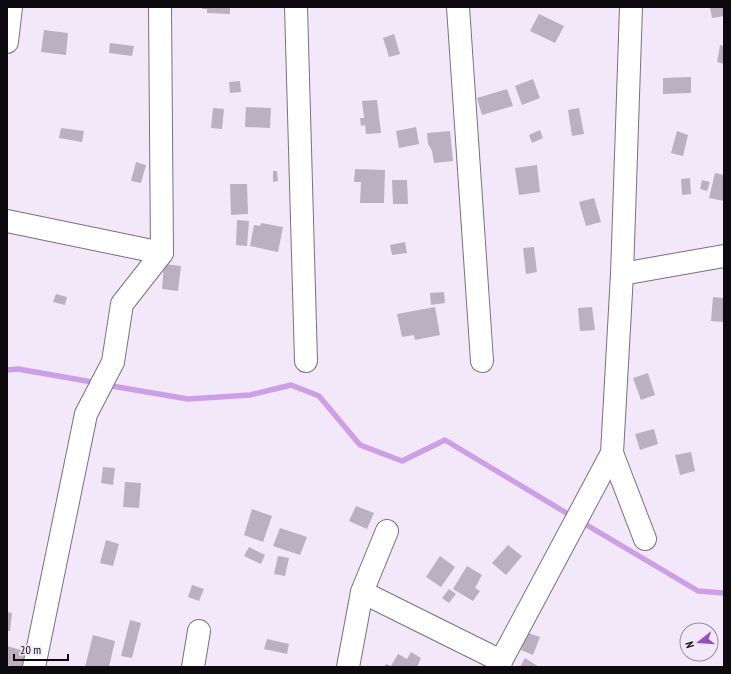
<svg xmlns="http://www.w3.org/2000/svg" width="731" height="674" font-family="'PT Sans Narrow',sans-serif">
  <style>
    .lines { fill: none; stroke-linecap: round; stroke-linejoin: round }
    .stream { stroke: #cc9fe6; stroke-width: 5.5 }
    .building { fill: #bab0c1 }
    .minor-casing { stroke: #7a7080; stroke-width: 24 }
    .minor { stroke: #fff; stroke-width: 22 }
  </style>
  <rect width="100%" height="100%" fill="#f3e8fa"/>
  <g class="lines">
    <g class="stream">
      <polyline points="7,370 18,369 98,383"/>
      <polyline points="106,385 188,399 250,395 291,385 319,396 360,445 402,461 445,440 573,517"/>
      <polyline points="580,521 698,591 724,593"/>
    </g>
  </g>
  <g class="building">
    <polygon points="202,7 230,7 230,14 207,13 207,9 202,9"/>
    <polygon points="710,7 724,7 724,16 712,18"/>
    <polygon points="539,14 564,26 555,43 530,31"/>
    <polygon points="44,30 68,33 66,55 41,52"/>
    <polygon points="394,34 400,54 389,57 383,38"/>
    <polygon points="110,43 134,46 132,56 109,53"/>
    <polygon points="720,45 724,46 724,64 717,62"/>
    <polygon points="691,77 691,93 663,94 663,78"/>
    <polygon points="533,79 540,98 522,105 515,86"/>
    <polygon points="240,81 241,92 230,93 229,82"/>
    <polygon points="507,89 513,106 482,115 477,98"/>
    <polygon points="377,100 381,133 366,134 365,125 361,126 360,118 364,118 362,101"/>
    <polygon points="246,107 271,108 270,128 245,127"/>
    <polygon points="213,108 224,109 222,129 211,128"/>
    <polygon points="579,108 584,134 572,136 568,110"/>
    <polygon points="416,127 419,144 399,148 396,131"/>
    <polygon points="61,128 84,131 82,142 59,138"/>
    <polygon points="540,130 543,138 532,143 529,135"/>
    <polygon points="450,131 453,161 434,163 432,151 428,144 427,133"/>
    <polygon points="677,131 688,135 683,156 671,153"/>
    <polygon points="136,162 146,165 141,183 131,181"/>
    <polygon points="537,165 540,192 519,195 515,168"/>
    <polygon points="355,169 385,170 384,203 360,203 361,182 354,182"/>
    <polygon points="273,171 277,171 278,181 273,182"/>
    <polygon points="715,173 724,175 724,201 709,198"/>
    <polygon points="690,178 691,194 682,195 681,179"/>
    <polygon points="392,180 407,180 408,204 393,204"/>
    <polygon points="702,180 710,182 707,191 700,189"/>
    <polygon points="230,184 247,184 248,214 231,215"/>
    <polygon points="594,198 601,222 586,226 579,202"/>
    <polygon points="237,220 249,221 247,246 236,245"/>
    <polygon points="261,223 283,227 278,252 250,246 254,225 260,226"/>
    <polygon points="405,242 407,253 392,255 390,245"/>
    <polygon points="534,247 537,272 526,274 523,248"/>
    <polygon points="164,264 181,266 178,291 162,289"/>
    <polygon points="444,292 445,303 431,305 430,293"/>
    <polygon points="56,294 67,297 65,305 53,302"/>
    <polygon points="713,297 724,298 724,322 711,321"/>
    <polygon points="435,307 440,335 415,340 414,335 402,337 397,314"/>
    <polygon points="592,307 595,330 580,331 578,308"/>
    <polygon points="648,373 655,395 641,400 633,378"/>
    <polygon points="654,429 658,444 640,450 635,434"/>
    <polygon points="691,452 695,471 680,475 675,455"/>
    <polygon points="103,467 115,468 113,485 101,483"/>
    <polygon points="125,482 141,483 139,508 123,507"/>
    <polygon points="356,506 374,513 367,529 349,521"/>
    <polygon points="252,509 272,516 263,542 244,535"/>
    <polygon points="280,528 307,537 300,555 273,546"/>
    <polygon points="106,540 119,544 113,566 100,563"/>
    <polygon points="508,545 522,556 506,575 492,563"/>
    <polygon points="249,547 265,555 261,564 244,556"/>
    <polygon points="278,556 289,558 285,576 274,574"/>
    <polygon points="440,556 455,567 441,587 426,577"/>
    <polygon points="467,566 482,575 475,588 480,591 473,601 453,589"/>
    <polygon points="192,585 204,589 199,601 188,597"/>
    <polygon points="449,589 456,594 449,603 442,598"/>
    <polygon points="7,612 12,613 10,631 7,631"/>
    <polygon points="130,620 141,623 132,658 121,656"/>
    <polygon points="528,633 540,637 533,655 521,650"/>
    <polygon points="93,635 115,641 109,667 85,667"/>
    <polygon points="267,639 289,644 287,654 264,649"/>
    <polygon points="7,646 28,652 31,667 14,667 7,665"/>
    <polygon points="411,652 421,658 417,667 384,667 386,664 391,666 398,654 407,659"/>
    <polygon points="525,658 539,667 520,667"/>
  </g>
  <g class="lines">
    <g class="minor-casing">
      <g id="minor">
        <polyline points="296,7 306,361"/>
        <polyline points="458,7 482,361"/>
        <polyline points="7,42 11,7"/>
        <polyline points="7,221 162,253"/>
        <polyline points="622,274 724,256"/>
        <polyline points="612,453 645,539"/>
        <polyline points="362,592 501,661"/>
        <polyline points="34,667 86,414 113,362 122,304 162,253 160,7"/>
        <polyline points="193,667 199,631"/>
        <polyline points="348,667 362,592 387,531"/>
        <polyline points="500,667 501,661 612,453 622,274 631,7"/>
      </g>
    </g>
    <use href="#minor" class="minor"/>
  </g>
  <rect width="731" height="674" fill="none" stroke="#0d0a0f" stroke-width="16"/>
  <g transform="translate(699 642) rotate(253)"><circle r="19" fill="#f3e8fa" stroke="#978f9c"/>
  <path d="M0-3L7 15L0 10L-7 15Z" fill="#984cbd"/>
  <text y="-6" font-size="11" font-weight="bold" text-anchor="middle" fill="#0d0a0f">N</text>
  </g>
  <path d="M14 654v6h54v-6" fill="none" stroke="#0d0a0f" stroke-width="2"/>
  <text x="20" y="654" font-size="12" fill="#0d0a0f" stroke="#f3e8fa" stroke-width="3" paint-order="stroke">20 m</text>
</svg>
